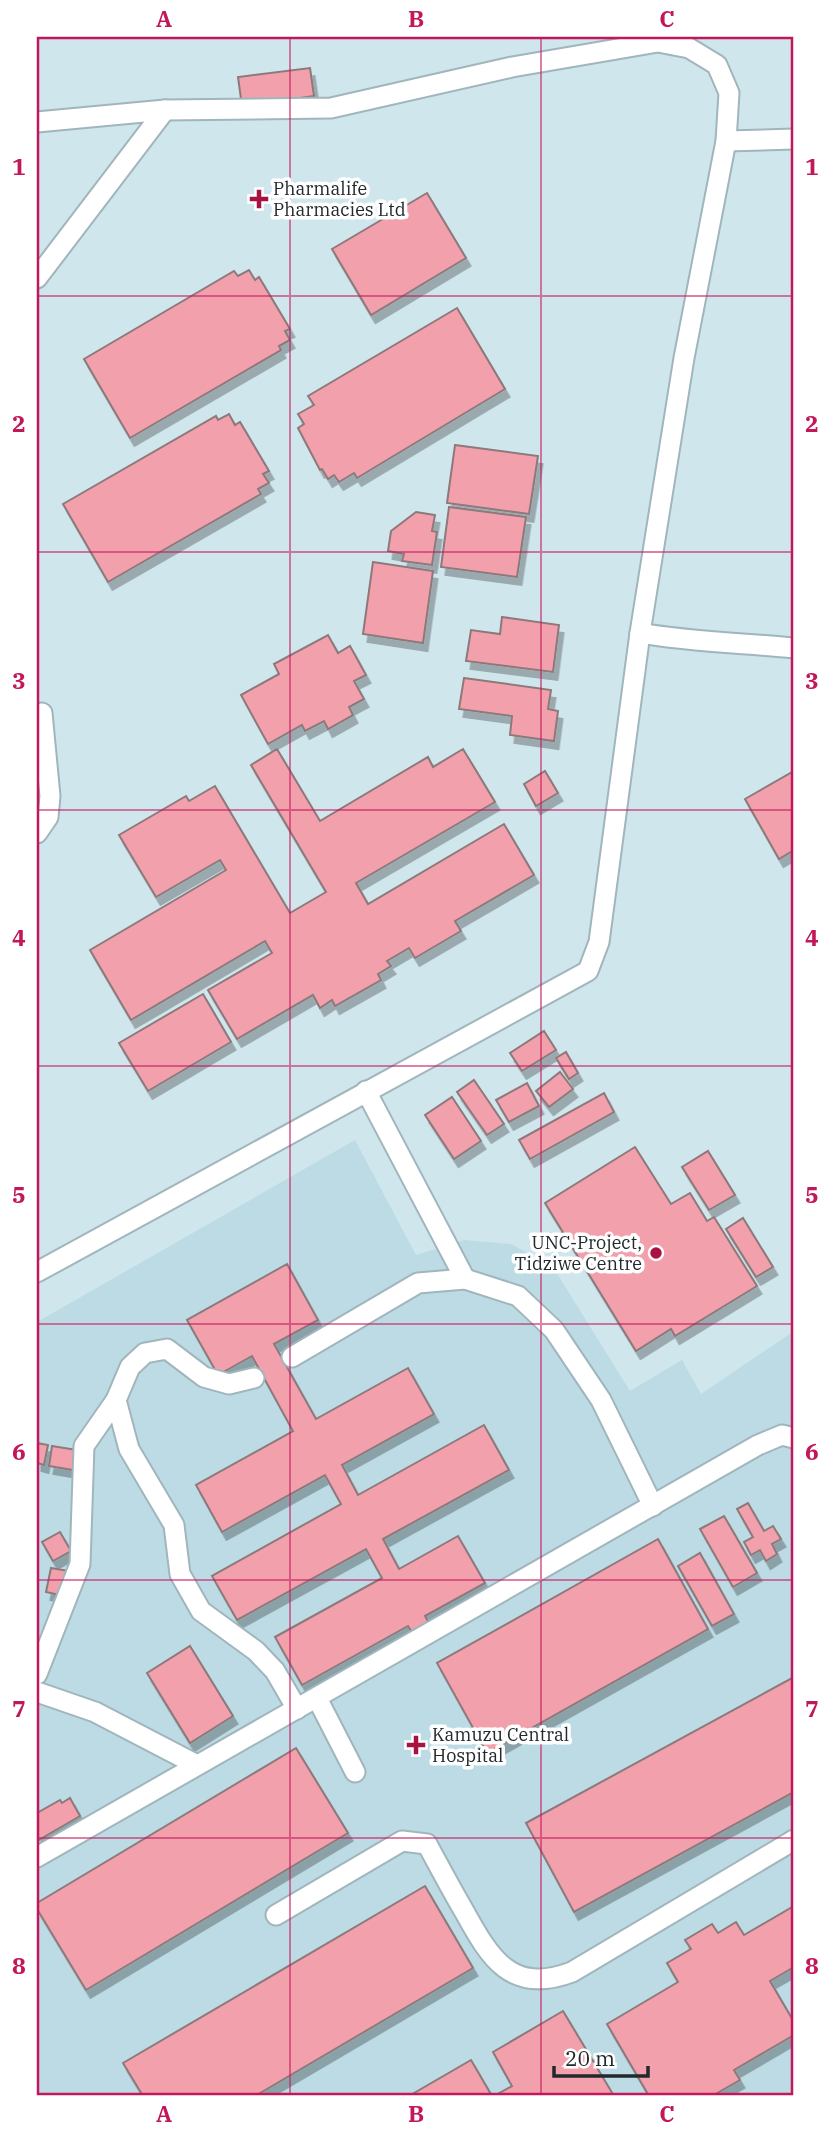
<svg xmlns="http://www.w3.org/2000/svg" width="831" height="2133" font-family="'IBM Plex Serif',serif">
  <style>
    .built { fill: #bddbe5 }
    .building { fill: #f2a1ac; stroke: #8d797b; stroke-width: 2; filter: url(#shadow) }
    .lines { fill: none; stroke-linecap: round; stroke-linejoin: round }
    .lane-casing { stroke: #a1b5bc; stroke-width: 23 }
    .lane { stroke: #fff; stroke-width: 19 }
    .grid { fill: none; stroke: #c2185b; stroke-width: 2; stroke-opacity: 0.55 }
    .poi-dot { fill: #a81242; stroke: #fff; stroke-width: 2.5 }
    .labels { text-anchor: middle; stroke-width: 7; stroke-linejoin: round; paint-order: stroke }
    .poi-label { font-size: 18px; fill: #21292c; stroke: #fff; text-anchor: start }
    .neatline { fill: none; stroke: #c2185b; stroke-width: 2.5 }
    .grid-label { font-size: 23px; text-anchor: middle; font-weight: bold; fill: #c2185b }
  </style>
  <defs>
    <filter id="shadow"><feDropShadow dx="4.5" dy="8" stdDeviation="0" flood-color="#0004"/></filter>
  </defs>
  <rect width="100%" height="100%" fill="#d0e6ed"/>
  <polygon class="built" points="355,1140 416,1255 464,1240 511,1244 553,1267 630,1391 682,1360 701,1394 794,1331 794,2096 37,2096 37,1322"/>
  <g class="building">
    <polygon points="310,68 314,96 242,106 238,77"/>
    <polygon points="427,193 466,258 371,315 332,249"/>
    <polygon points="249,270 255,280 259,277 290,329 285,331 290,340 279,346 281,350 130,438 84,359 234,271 238,276"/>
    <polygon points="457,308 505,389 357,478 354,473 339,482 334,475 328,479 322,469 320,470 298,428 304,424 298,414 314,405 308,396"/>
    <polygon points="229,414 235,425 240,422 269,471 263,474 269,483 258,489 261,494 108,582 63,504 216,416 218,420"/>
    <polygon points="455,445 538,456 529,514 447,503"/>
    <polygon points="449,507 526,517 517,577 441,567"/>
    <polygon points="416,512 435,515 432,531 437,532 432,565 402,561 404,554 388,551 391,531"/>
    <polygon points="373,562 433,571 423,643 363,634"/>
    <polygon points="502,617 559,625 553,672 466,661 471,630 500,634"/>
    <polygon points="328,635 338,653 350,646 366,675 354,681 364,699 349,707 353,715 328,729 324,721 305,731 302,725 268,744 241,695 279,674 274,664"/>
    <polygon points="464,678 551,690 548,709 558,711 554,741 510,735 512,716 459,709"/>
    <polygon points="277,749 320,821 428,757 433,767 463,749 495,802 356,883 368,904 504,824 534,875 455,921 461,931 415,958 409,948 387,961 391,966 378,974 381,980 335,1006 332,1000 320,1008 313,995 237,1039 208,990 272,953 265,941 131,1020 90,950 226,870 220,860 156,897 119,835 186,796 189,801 215,786 290,913 326,892 251,765"/>
    <polygon points="545,771 558,793 536,806 524,784"/>
    <polygon points="794,771 794,850 779,859 745,799"/>
    <polygon points="203,994 231,1042 148,1091 119,1043"/>
    <polygon points="544,1031 556,1050 522,1071 510,1053"/>
    <polygon points="566,1052 578,1073 569,1079 556,1058"/>
    <polygon points="560,1072 573,1089 549,1107 536,1091"/>
    <polygon points="474,1080 504,1124 487,1135 457,1092"/>
    <polygon points="527,1083 539,1106 509,1122 496,1100"/>
    <polygon points="604,1093 614,1112 530,1159 519,1140"/>
    <polygon points="452,1097 481,1141 454,1159 425,1115"/>
    <polygon points="635,1147 671,1204 690,1193 707,1221 714,1217 757,1286 675,1336 671,1329 636,1351 545,1203"/>
    <polygon points="708,1151 735,1195 709,1210 682,1167"/>
    <polygon points="743,1218 773,1267 756,1277 726,1229"/>
    <polygon points="287,1264 318,1320 274,1344 316,1419 408,1368 434,1414 342,1465 358,1495 484,1425 509,1470 383,1539 399,1569 458,1536 485,1583 425,1616 430,1625 413,1634 408,1626 302,1685 275,1637 382,1578 366,1549 237,1620 212,1576 341,1504 325,1475 222,1532 196,1485 293,1431 252,1356 218,1375 187,1320"/>
    <polygon points="37,1443 48,1445 44,1465 37,1463"/>
    <polygon points="52,1446 77,1450 73,1470 49,1466"/>
    <polygon points="748,1503 764,1531 773,1526 781,1539 772,1544 777,1554 766,1561 760,1550 751,1555 744,1542 753,1537 737,1509"/>
    <polygon points="724,1516 757,1573 733,1587 700,1529"/>
    <polygon points="60,1532 71,1551 53,1561 42,1542"/>
    <polygon points="658,1539 708,1629 487,1753 437,1663"/>
    <polygon points="700,1553 734,1614 712,1626 678,1566"/>
    <polygon points="51,1568 69,1571 64,1596 46,1592"/>
    <polygon points="190,1646 233,1716 190,1743 147,1673"/>
    <polygon points="794,1677 794,1792 574,1912 526,1823"/>
    <polygon points="296,1748 348,1833 86,1990 37,1909 37,1903"/>
    <polygon points="70,1798 80,1816 37,1841 37,1813 60,1800 62,1803"/>
    <polygon points="425,1886 473,1968 255,2096 143,2096 123,2063"/>
    <polygon points="794,1906 794,1967 770,1981 794,2022 794,2035 734,2070 740,2080 712,2096 649,2096 607,2024 678,1982 667,1963 691,1949 685,1940 712,1924 718,1933 736,1922 744,1935"/>
    <polygon points="563,2011 614,2096 494,2096 512,2086 493,2052"/>
    <polygon points="471,2060 492,2096 409,2096"/>
  </g>
  <g class="lines">
    <g class="lane-casing">
      <g id="lane">
        <path d="M37 122 165 110 331 108 512 67 658 42 689 48 717 65 729 93 726 141 684 358 640 633C691 642 743 643 794 648"/>
        <polyline points="726,141 794,139"/>
        <polyline points="37,278 165,110"/>
        <polyline points="37,833 48,817 50,796 42,713"/>
        <polyline points="366,1091 465,1279"/>
        <polyline points="37,1272 588,971 599,942 640,633"/>
        <polyline points="292,1357 418,1283 465,1279 518,1296 554,1330 601,1400 653,1506"/>
        <polyline points="116,1400 129,1449 174,1525 180,1574 201,1611 256,1651 275,1671 297,1709"/>
        <polyline points="37,1674 80,1564 84,1446 116,1400 130,1367 145,1353 167,1349 204,1377 229,1384 254,1378"/>
        <polyline points="37,1692 95,1712 197,1765"/>
        <polyline points="317,1698 355,1772"/>
        <polyline points="37,1857 758,1445 782,1435 794,1438"/>
        <path d="M276 1915 402 1841 427 1844C439 1866 451 1889 464 1911 490 1958 511 1995 572 1972L794 1840"/>
      </g>
    </g>
    <use href="#lane" class="lane"/>
  </g>
  <path class="grid" d="M290 37V2096M541 37V2096M37 296H794M37 552H794M37 810H794M37 1066H794M37 1324H794M37 1580H794M37 1838H794"/>
  <g class="poi-dot">
    <path d="M255.5 188.5h7v7h7v7h-7v7h-7v-7h-7v-7h7z"/>
    <circle cx="656" cy="1253" r="7"/>
    <path d="M412.5 1734.5h7v7h7v7h-7v7h-7v-7h-7v-7h7z"/>
  </g>
  <g class="labels">
    <g class="poi-label">
      <text x="273" y="195">Pharmalife<tspan x="273" dy="21">Pharmacies Ltd</tspan></text>
      <text x="642" y="1249" text-anchor="end">UNC-Project,<tspan x="642" dy="21">Tidziwe Centre</tspan></text>
      <text x="432" y="1741">Kamuzu Central<tspan x="432" dy="21">Hospital</tspan></text>
    </g>
  </g>
  <rect width="831" height="2133" fill="none" stroke="#ffffff" stroke-width="77"/>
  <path d="M554 2066v10h94v-10" fill="none" stroke="#21292c" stroke-width="3.5"/>
  <text x="565" y="2066" font-size="21" fill="#21292c" stroke="#ffffff" stroke-width="5" paint-order="stroke">20 m</text>
  <rect x="38" y="38" width="754" height="2056" class="neatline"/>
  <g class="grid-label">
    <text x="164" y="27">A</text>
    <text x="416" y="27">B</text>
    <text x="667" y="27">C</text>
    <text x="19" y="175">1</text>
    <text x="812" y="175">1</text>
    <text x="19" y="432">2</text>
    <text x="812" y="432">2</text>
    <text x="19" y="689">3</text>
    <text x="812" y="689">3</text>
    <text x="19" y="946">4</text>
    <text x="812" y="946">4</text>
    <text x="19" y="1203">5</text>
    <text x="812" y="1203">5</text>
    <text x="19" y="1460">6</text>
    <text x="812" y="1460">6</text>
    <text x="19" y="1717">7</text>
    <text x="812" y="1717">7</text>
    <text x="19" y="1974">8</text>
    <text x="812" y="1974">8</text>
    <text x="164" y="2122">A</text>
    <text x="416" y="2122">B</text>
    <text x="667" y="2122">C</text>
  </g>
</svg>
